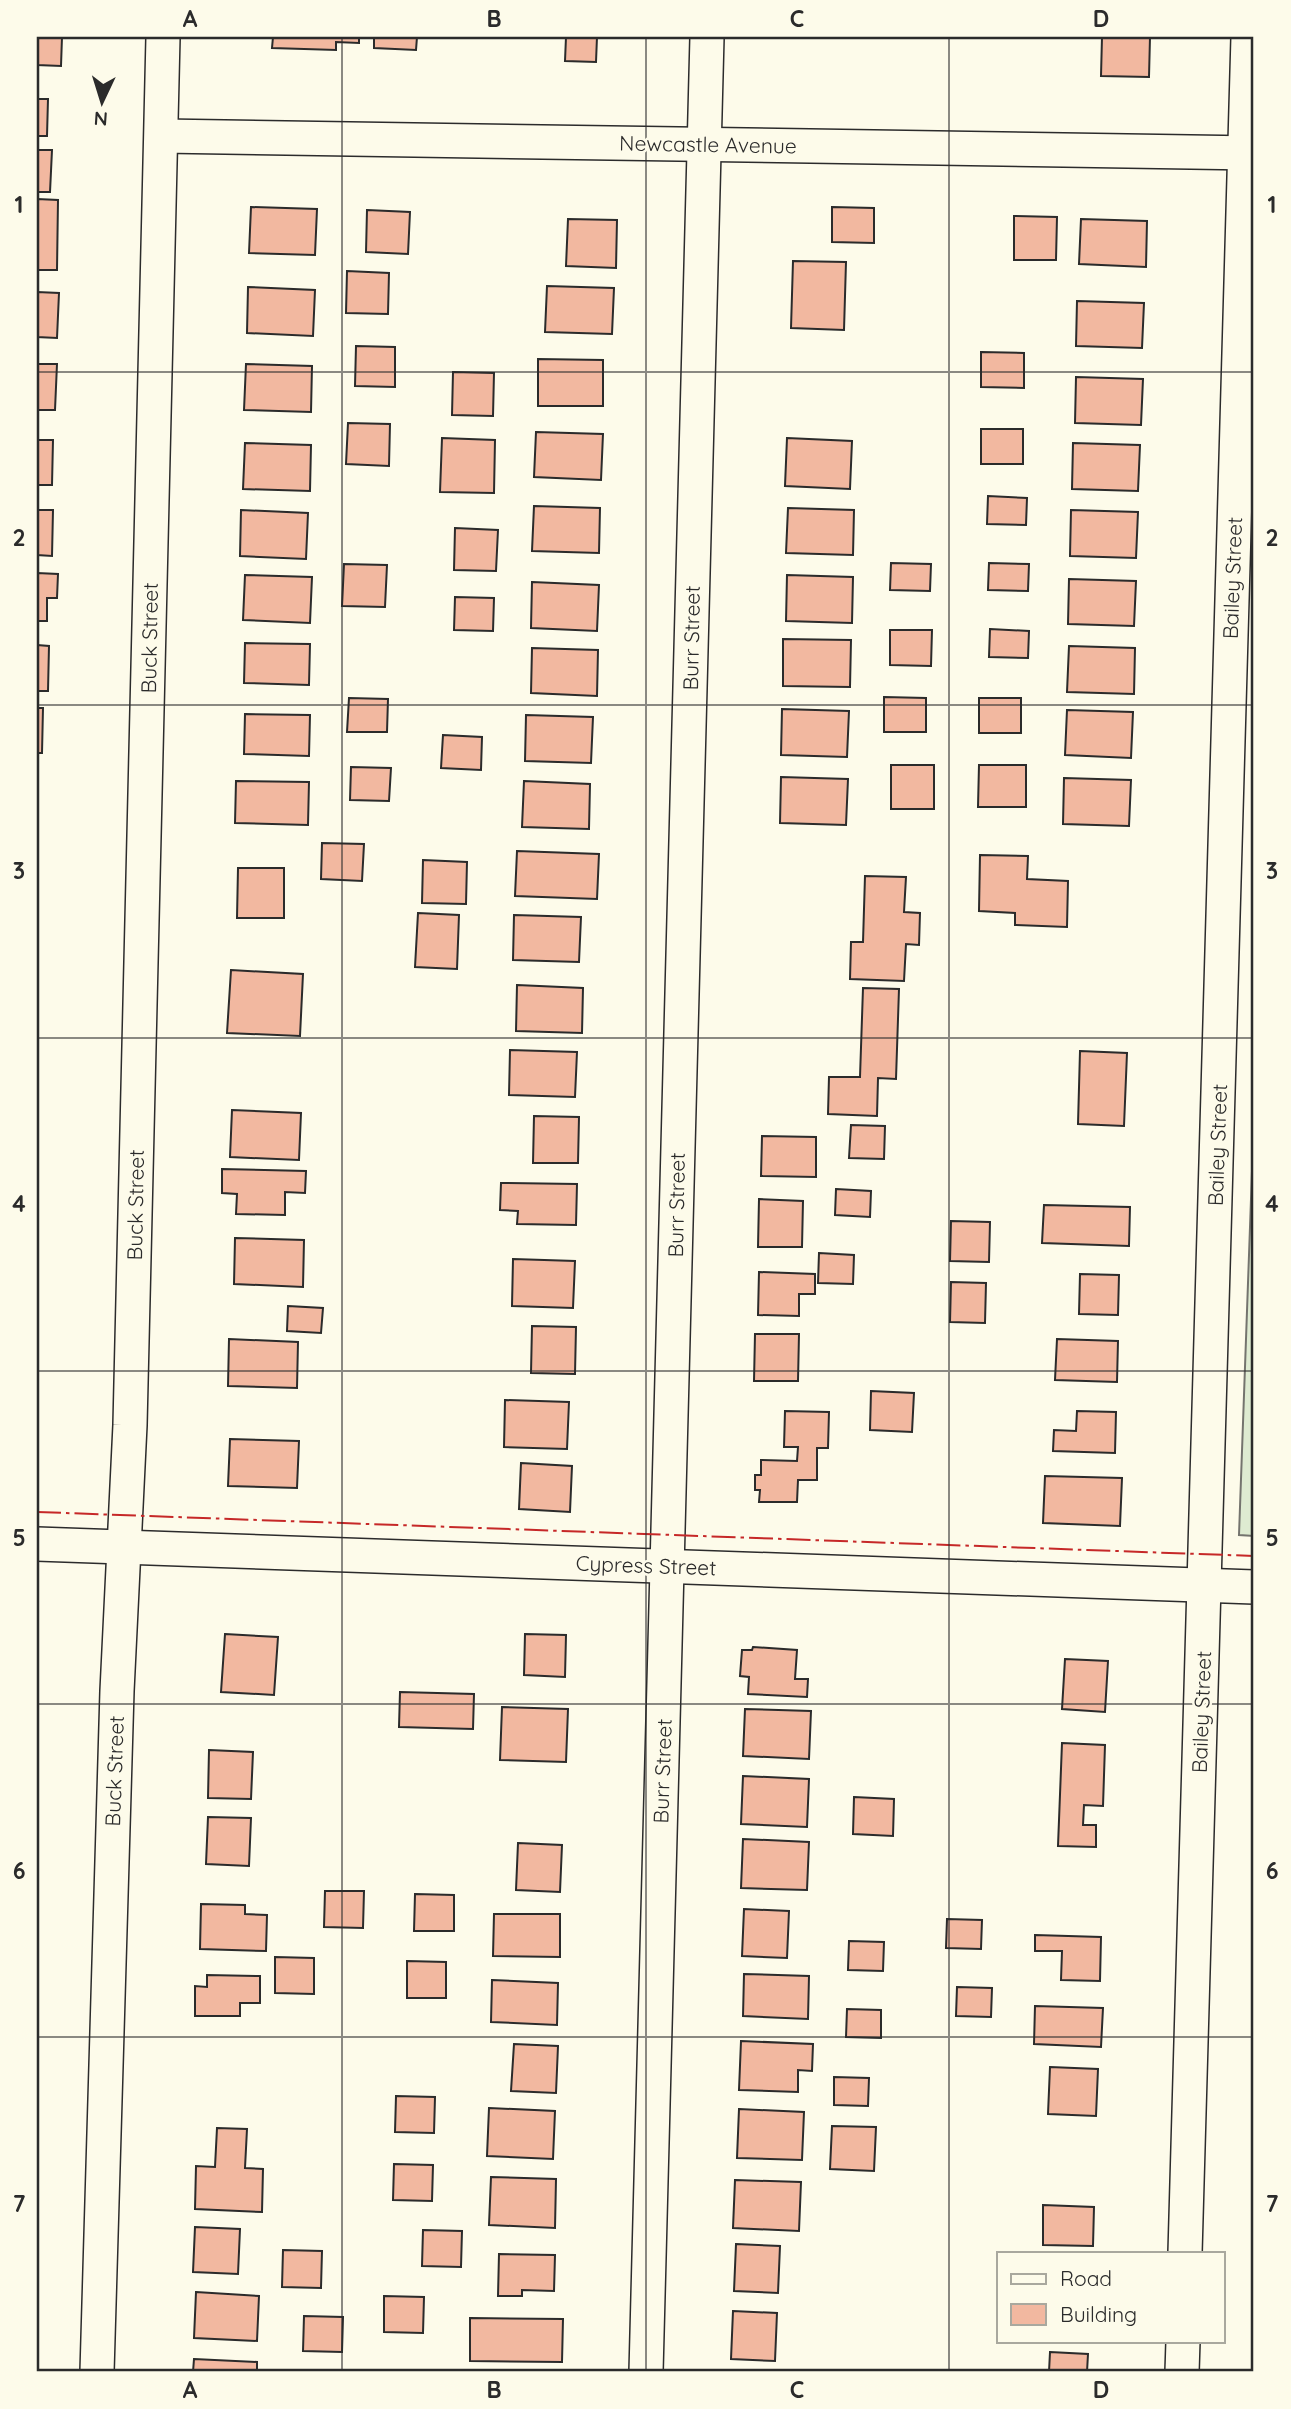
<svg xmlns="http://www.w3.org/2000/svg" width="1291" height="2409" font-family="Quicksand,sans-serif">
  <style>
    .green { fill: #deebd1; stroke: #74746e; stroke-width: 2 }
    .building { fill: #f2b8a0; stroke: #2b2b2b; stroke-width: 2 }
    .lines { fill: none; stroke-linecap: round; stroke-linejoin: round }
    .street-casing { stroke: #2b2b2b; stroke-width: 36 }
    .street { stroke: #fdfbea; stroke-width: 33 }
    .power { stroke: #c62828; stroke-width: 2; stroke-dasharray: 24 5 3.5 5; stroke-linecap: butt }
    .grid { fill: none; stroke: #2b2b2b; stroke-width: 2; stroke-opacity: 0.55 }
    .labels { text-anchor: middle; stroke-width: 5; stroke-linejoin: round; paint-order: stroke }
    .street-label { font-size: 21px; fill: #2b2b2b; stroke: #fdfbea }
    .neatline { fill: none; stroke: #2b2b2b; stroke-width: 2.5 }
    .grid-label { font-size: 23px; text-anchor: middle; font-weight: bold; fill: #2b2b2b }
  </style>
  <rect width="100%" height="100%" fill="#fdfbea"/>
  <polygon class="green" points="1254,1115 1254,1536 1239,1535"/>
  <g class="building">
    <polygon points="37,37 62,37 61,66 37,65"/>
    <polygon points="273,37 359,37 359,43 336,42 336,50 272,48"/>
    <polygon points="374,37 417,37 416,50 374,48"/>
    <polygon points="566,37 597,37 596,62 565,61"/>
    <polygon points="1102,37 1150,37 1149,77 1101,76"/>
    <polygon points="37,99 48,99 47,136 37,136"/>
    <polygon points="37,150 52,150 50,192 37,192"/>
    <polygon points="37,199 58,200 57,270 37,270"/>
    <polygon points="251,207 317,209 315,255 249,253"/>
    <polygon points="832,207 874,208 874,243 832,242"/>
    <polygon points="367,210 410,212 408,254 366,252"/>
    <polygon points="1014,216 1057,217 1056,260 1014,260"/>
    <polygon points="568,219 617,220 616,268 566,266"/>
    <polygon points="1081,219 1147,221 1146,267 1079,264"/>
    <polygon points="793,261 846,262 844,330 791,328"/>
    <polygon points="347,271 389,273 388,314 346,313"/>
    <polygon points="547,286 614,288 612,334 545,332"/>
    <polygon points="248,287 315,290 313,336 247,333"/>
    <polygon points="37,292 59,293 57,338 37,337"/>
    <polygon points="1077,301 1144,303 1142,348 1076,346"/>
    <polygon points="356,346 395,347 395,387 355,386"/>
    <polygon points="981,352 1024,353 1024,388 981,387"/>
    <polygon points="538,359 603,360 603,406 538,406"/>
    <polygon points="37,364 57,364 55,410 37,410"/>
    <polygon points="246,364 312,366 311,412 244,410"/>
    <polygon points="453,372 494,373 493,416 452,415"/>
    <polygon points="1076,377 1143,379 1141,425 1075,423"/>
    <polygon points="348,423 390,424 389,466 346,464"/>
    <rect x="981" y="429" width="42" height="35"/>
    <polygon points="536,432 603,434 601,480 534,477"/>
    <polygon points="442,438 495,440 494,493 440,492"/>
    <polygon points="787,438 852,441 850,489 785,486"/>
    <polygon points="37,440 53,440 52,485 37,485"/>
    <polygon points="245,443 311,445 310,491 243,489"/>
    <polygon points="1073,443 1140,445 1138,491 1072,489"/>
    <polygon points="988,496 1027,498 1026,525 987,524"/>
    <polygon points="534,506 600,508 599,553 532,551"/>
    <polygon points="788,508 854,510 853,555 786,553"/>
    <polygon points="37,510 53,510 52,556 37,555"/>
    <polygon points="241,510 308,513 306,559 240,556"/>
    <polygon points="1071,510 1138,512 1136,558 1070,556"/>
    <polygon points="455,528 498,530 496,571 454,570"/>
    <polygon points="891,563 931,564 930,591 890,590"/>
    <polygon points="989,563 1029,564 1028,591 988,590"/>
    <polygon points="344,564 387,565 385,607 342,606"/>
    <polygon points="37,573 58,574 57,598 47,598 47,621 37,621"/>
    <polygon points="245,575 312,577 310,623 243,620"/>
    <polygon points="787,575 853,577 852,623 786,621"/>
    <polygon points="1069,579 1136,581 1134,626 1068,624"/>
    <polygon points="532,582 599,585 597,631 531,628"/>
    <polygon points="455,597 494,598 493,631 454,630"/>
    <polygon points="990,629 1029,631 1028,658 989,657"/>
    <polygon points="890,630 932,630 931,666 890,665"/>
    <polygon points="783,639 851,640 850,687 783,686"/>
    <polygon points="245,643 310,644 309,685 244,683"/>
    <polygon points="37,645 49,646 48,691 37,691"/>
    <polygon points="1069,646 1135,648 1134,694 1067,692"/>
    <polygon points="532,648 598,650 597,696 531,693"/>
    <polygon points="884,697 926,698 926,732 884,732"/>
    <polygon points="349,698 388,699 387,732 347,732"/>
    <rect x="979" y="698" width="42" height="35"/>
    <polygon points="37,708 43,708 42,753 37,753"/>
    <polygon points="782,709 849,711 847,757 781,755"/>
    <polygon points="1067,710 1133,712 1131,758 1065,755"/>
    <polygon points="245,714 310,715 309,756 244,754"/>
    <polygon points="526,715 593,717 591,763 525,761"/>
    <polygon points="443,735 482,737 481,770 441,768"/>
    <rect x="891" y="765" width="43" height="44"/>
    <polygon points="979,765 1026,765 1026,807 978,807"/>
    <polygon points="351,767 391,768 389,801 350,800"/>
    <polygon points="781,777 848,779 846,825 780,823"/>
    <polygon points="1064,778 1131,780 1129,826 1063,824"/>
    <polygon points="236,781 309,782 308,825 235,823"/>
    <polygon points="524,781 590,784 589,829 522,827"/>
    <polygon points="322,843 364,844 362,881 321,879"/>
    <polygon points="517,851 599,854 597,899 515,896"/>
    <polygon points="980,855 1028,856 1027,879 1068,881 1067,927 1015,925 1015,913 979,911"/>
    <polygon points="423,860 467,862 466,904 422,903"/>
    <polygon points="238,868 284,868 284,918 237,918"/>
    <polygon points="865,876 906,877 904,912 920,913 919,945 906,944 904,981 850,979 851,942 863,942"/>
    <polygon points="418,913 459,915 457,969 415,967"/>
    <polygon points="514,915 581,917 579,962 513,960"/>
    <polygon points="231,970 303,974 300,1036 227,1033"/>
    <polygon points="517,985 583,988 582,1033 516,1031"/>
    <polygon points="863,988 899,989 896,1079 878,1078 877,1116 828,1114 829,1077 860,1077"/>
    <polygon points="510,1050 577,1052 575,1097 509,1095"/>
    <polygon points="1080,1051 1127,1053 1124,1126 1078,1124"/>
    <polygon points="232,1110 301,1113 299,1160 230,1157"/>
    <polygon points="534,1116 579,1117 578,1163 533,1163"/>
    <polygon points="851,1125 885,1126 884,1159 849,1158"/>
    <polygon points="762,1136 816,1137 816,1177 761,1176"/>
    <polygon points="222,1169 306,1171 305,1193 285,1192 285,1215 236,1214 237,1194 222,1193"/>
    <polygon points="501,1183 577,1184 576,1225 517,1224 518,1211 500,1210"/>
    <polygon points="836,1189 871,1191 870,1217 835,1215"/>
    <polygon points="759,1199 803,1201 802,1247 758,1247"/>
    <polygon points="1044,1205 1130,1207 1129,1246 1042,1243"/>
    <polygon points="951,1221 990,1222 989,1262 950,1261"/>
    <polygon points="235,1238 304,1240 303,1287 234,1284"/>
    <polygon points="819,1253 854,1255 853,1284 818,1283"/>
    <polygon points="513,1259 575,1261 573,1308 512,1306"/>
    <polygon points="759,1272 815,1274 815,1294 799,1294 799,1316 758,1315"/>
    <polygon points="1080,1274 1119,1275 1118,1315 1079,1314"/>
    <polygon points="951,1282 986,1283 985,1323 950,1322"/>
    <polygon points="288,1306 323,1308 321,1333 287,1331"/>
    <polygon points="532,1326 576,1327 575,1374 531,1373"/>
    <polygon points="755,1334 799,1334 798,1381 754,1381"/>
    <polygon points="229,1339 298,1342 297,1388 228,1386"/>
    <polygon points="1057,1339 1118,1341 1117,1382 1055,1380"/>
    <polygon points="871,1391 914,1393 912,1432 870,1430"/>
    <polygon points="505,1400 569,1402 567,1449 504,1447"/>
    <polygon points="785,1411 829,1412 828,1448 817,1448 817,1480 798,1480 797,1502 759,1502 760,1490 755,1490 755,1475 761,1475 761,1460 797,1461 798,1447 784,1447"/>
    <polygon points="1077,1411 1116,1412 1115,1453 1053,1451 1054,1430 1076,1431"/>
    <polygon points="230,1439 299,1441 297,1488 228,1486"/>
    <polygon points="521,1463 572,1466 570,1512 519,1509"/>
    <polygon points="1045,1476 1122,1478 1120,1526 1043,1523"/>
    <polygon points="225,1634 278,1637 274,1695 221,1692"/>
    <polygon points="525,1634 566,1635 565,1677 524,1675"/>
    <polygon points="753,1647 797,1650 795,1679 808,1679 807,1697 748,1694 749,1677 740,1676 742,1650 752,1650"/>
    <polygon points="1065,1659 1108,1661 1105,1712 1062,1709"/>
    <polygon points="400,1692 474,1694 473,1729 399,1727"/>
    <polygon points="502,1707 568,1709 566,1762 500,1760"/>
    <polygon points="745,1709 811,1711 809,1759 743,1756"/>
    <polygon points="1062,1743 1105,1745 1103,1806 1084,1805 1083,1825 1096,1825 1096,1847 1058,1846"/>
    <polygon points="209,1750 253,1752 251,1799 208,1798"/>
    <polygon points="743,1776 809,1779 807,1827 741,1824"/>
    <polygon points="854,1797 894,1799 893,1836 853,1834"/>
    <polygon points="208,1817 251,1818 249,1866 206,1864"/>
    <polygon points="743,1839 809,1842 807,1890 741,1888"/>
    <polygon points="518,1843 562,1845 560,1892 516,1890"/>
    <polygon points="325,1891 364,1891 363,1928 324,1927"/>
    <polygon points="415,1894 454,1895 454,1931 414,1931"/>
    <polygon points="201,1904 245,1905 245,1914 267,1915 266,1951 200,1949"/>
    <polygon points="744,1909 789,1911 787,1958 742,1956"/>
    <polygon points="494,1914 560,1914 560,1957 493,1956"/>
    <polygon points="947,1919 982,1920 981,1949 946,1948"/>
    <polygon points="1035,1935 1101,1937 1100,1981 1061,1980 1062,1951 1035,1951"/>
    <polygon points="849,1941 884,1942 883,1971 848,1970"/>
    <polygon points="275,1957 314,1958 314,1994 275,1993"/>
    <polygon points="407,1961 446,1962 446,1998 407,1998"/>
    <polygon points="744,1974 809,1976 808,2019 743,2016"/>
    <polygon points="207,1975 260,1976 260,2003 240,2003 240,2016 195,2016 195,1986 207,1987"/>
    <polygon points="492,1980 558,1983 557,2025 491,2022"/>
    <polygon points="957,1987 992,1988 991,2017 956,2016"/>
    <polygon points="1035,2006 1103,2008 1101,2047 1034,2044"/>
    <polygon points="847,2009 881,2010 881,2038 846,2037"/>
    <polygon points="741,2041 813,2044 812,2071 798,2070 798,2092 739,2090"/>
    <polygon points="514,2044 558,2046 556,2093 511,2091"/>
    <polygon points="1050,2067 1098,2069 1096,2116 1048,2114"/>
    <polygon points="834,2077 869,2078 868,2106 834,2105"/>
    <polygon points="396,2096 435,2097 434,2133 395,2132"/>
    <polygon points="489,2108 555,2111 553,2159 487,2156"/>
    <polygon points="739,2109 804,2112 802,2160 737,2158"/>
    <polygon points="832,2126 876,2127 874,2171 830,2169"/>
    <polygon points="217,2128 247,2129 245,2168 263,2169 262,2212 195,2209 196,2166 215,2167"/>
    <polygon points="394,2164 433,2165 432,2201 393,2200"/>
    <polygon points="491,2177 556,2179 555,2228 489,2225"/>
    <polygon points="735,2180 801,2182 799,2231 733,2228"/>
    <polygon points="1043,2205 1094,2207 1093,2246 1043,2245"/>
    <polygon points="195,2227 240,2229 238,2274 193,2272"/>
    <polygon points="423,2230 462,2231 461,2267 422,2266"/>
    <polygon points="736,2244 780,2246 778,2293 734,2291"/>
    <polygon points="283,2250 322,2251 321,2288 282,2287"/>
    <polygon points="499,2254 555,2255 554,2291 522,2290 522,2296 498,2296"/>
    <polygon points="196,2292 259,2296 257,2341 194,2338"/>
    <polygon points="384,2296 424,2297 423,2333 384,2332"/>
    <polygon points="733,2311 777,2313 775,2361 731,2359"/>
    <polygon points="304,2316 343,2317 342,2352 303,2351"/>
    <polygon points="470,2318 563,2319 562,2362 470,2361"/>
    <polygon points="1050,2352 1088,2354 1087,2372 1049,2372"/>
    <polygon points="194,2359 257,2362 257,2372 193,2372"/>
  </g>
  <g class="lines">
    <g class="street-casing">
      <g id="street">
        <polyline points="162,136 1254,153"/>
        <polyline points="37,1544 1254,1587"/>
        <polyline points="1185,2253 1248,37"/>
        <polyline points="97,2372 117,1691 130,1425 163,37"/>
        <polyline points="646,2372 707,37"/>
        <polyline points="1182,2372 1183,2341"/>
      </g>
    </g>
    <use href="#street" class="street"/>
    <polyline class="power" points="37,1512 1254,1556"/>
  </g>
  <path class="grid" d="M342 37V2372M646 37V2372M949 37V2372M37 372H1254M37 705H1254M37 1038H1254M37 1371H1254M37 1704H1254M37 2037H1254"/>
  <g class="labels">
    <g class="street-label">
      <text transform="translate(708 145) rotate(1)" y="7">Newcastle Avenue</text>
      <text transform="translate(1233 578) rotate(-88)" y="7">Bailey Street</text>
      <text transform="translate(150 638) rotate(-89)" y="7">Buck Street</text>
      <text transform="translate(692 638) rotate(-89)" y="7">Burr Street</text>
      <text transform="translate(1218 1145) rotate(-88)" y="7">Bailey Street</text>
      <text transform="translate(136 1205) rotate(-89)" y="7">Buck Street</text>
      <text transform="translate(677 1205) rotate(-89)" y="7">Burr Street</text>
      <text transform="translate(646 1566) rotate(2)" y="7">Cypress Street</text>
      <text transform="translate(1202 1712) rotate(-88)" y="7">Bailey Street</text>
      <text transform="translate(115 1771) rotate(-88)" y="7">Buck Street</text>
      <text transform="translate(663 1771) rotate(-88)" y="7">Burr Street</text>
    </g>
  </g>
  <rect width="1291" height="2409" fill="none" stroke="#fdfbea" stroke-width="77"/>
  <rect x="997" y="2252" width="228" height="91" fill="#fdfbea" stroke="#a9a89e" stroke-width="2"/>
  <rect x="1011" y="2274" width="35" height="10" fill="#fdfbea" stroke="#a9a89e" stroke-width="2"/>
  <text x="1060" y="2286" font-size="21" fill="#2b2b2b">Road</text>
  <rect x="1011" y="2304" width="35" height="21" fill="#f2b8a0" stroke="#a9a89e" stroke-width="2"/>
  <text x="1060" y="2322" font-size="21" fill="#2b2b2b">Building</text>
  <g transform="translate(102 102) rotate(184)" stroke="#fdfbea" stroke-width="5" paint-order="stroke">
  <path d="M0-5L12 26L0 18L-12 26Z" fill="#2b2b2b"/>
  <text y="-10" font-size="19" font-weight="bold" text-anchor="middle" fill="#2b2b2b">N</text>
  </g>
  <rect x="38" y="38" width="1214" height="2332" class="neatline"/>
  <g class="grid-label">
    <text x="190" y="27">A</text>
    <text x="494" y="27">B</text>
    <text x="797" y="27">C</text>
    <text x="1101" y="27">D</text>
    <text x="19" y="213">1</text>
    <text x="1272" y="213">1</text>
    <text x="19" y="546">2</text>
    <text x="1272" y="546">2</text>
    <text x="19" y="879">3</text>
    <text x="1272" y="879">3</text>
    <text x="19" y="1212">4</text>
    <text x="1272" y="1212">4</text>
    <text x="19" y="1546">5</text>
    <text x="1272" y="1546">5</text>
    <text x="19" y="1879">6</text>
    <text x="1272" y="1879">6</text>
    <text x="19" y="2212">7</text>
    <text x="1272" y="2212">7</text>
    <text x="190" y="2398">A</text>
    <text x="494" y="2398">B</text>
    <text x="797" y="2398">C</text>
    <text x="1101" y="2398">D</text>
  </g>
</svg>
